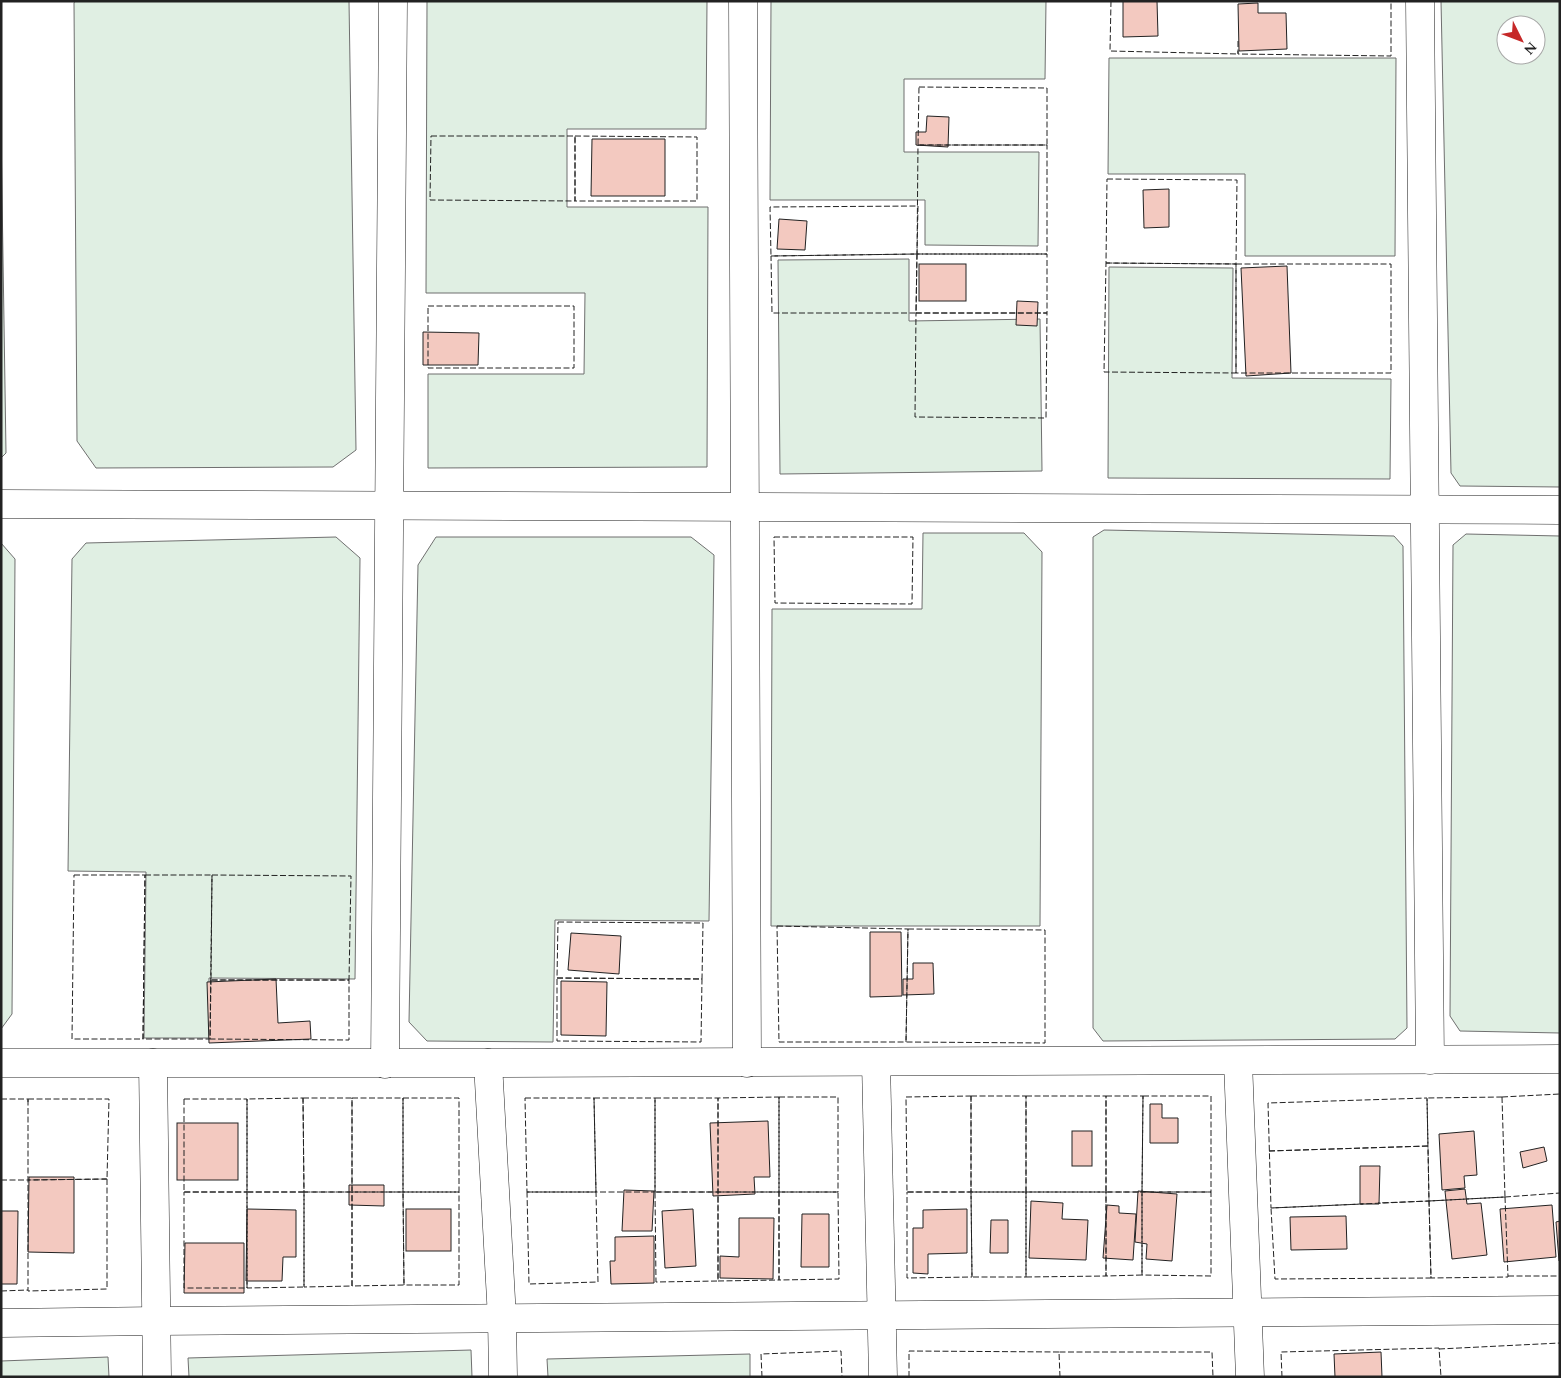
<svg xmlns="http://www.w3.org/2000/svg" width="1561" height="1378" font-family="Spectral,serif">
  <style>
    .green { fill: #e0efe3; stroke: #6f6f6f; fill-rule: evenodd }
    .building { fill: #f3c9c0; stroke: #222 }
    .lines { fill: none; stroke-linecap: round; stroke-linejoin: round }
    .street-casing { stroke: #222; stroke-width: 29 }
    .street { stroke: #fff; stroke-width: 28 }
    .fence { stroke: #222; stroke-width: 1; stroke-dasharray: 6 2.5; stroke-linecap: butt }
  </style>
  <rect width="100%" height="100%" fill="#fff"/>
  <g class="green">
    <polygon points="75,1 349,1 356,450 333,467 96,468 77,441 74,3"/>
    <polygon points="427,1 707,1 706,129 567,129 567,207 708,207 707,467 428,468 428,374 584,374 585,293 426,293"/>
    <polygon points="771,1 1046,1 1045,79 904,79 904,152 1039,152 1038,246 925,245 925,200 770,200"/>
    <path d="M1441 1H1560V487L1460 486 1451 473ZM1506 25H1536V55H1506Z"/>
    <polygon points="1109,58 1396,58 1395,256 1245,256 1245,174 1108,174"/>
    <polygon points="1,128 6,453 1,458"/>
    <polygon points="909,259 909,321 1040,319 1042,471 780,474 778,260"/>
    <polygon points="1109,267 1233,268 1232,378 1391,379 1390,479 1108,478"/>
    <polygon points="1104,530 1394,536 1403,546 1407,1028 1395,1039 1103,1041 1093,1028 1093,537"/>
    <polygon points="923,533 1024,533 1042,552 1040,926 771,926 772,609 922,609"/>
    <polygon points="1466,534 1560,536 1560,1033 1460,1031 1450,1016 1453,545"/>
    <polygon points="336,537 360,558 355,979 209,978 209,1038 144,1038 146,872 68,871 72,559 86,543"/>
    <polygon points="436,537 691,537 714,555 709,921 555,920 553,1042 427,1041 409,1022 418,565"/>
    <polygon points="1,543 15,559 12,1014 1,1029"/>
    <polygon points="471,1350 472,1377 189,1377 188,1358"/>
    <polygon points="750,1354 750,1377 548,1377 547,1359"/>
    <polygon points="108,1357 109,1377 1,1377 1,1361"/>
  </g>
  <g class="building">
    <polygon points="1123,1 1157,1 1158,36 1123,37"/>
    <polygon points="1258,3 1258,13 1286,13 1287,49 1239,51 1238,4"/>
    <polygon points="927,116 949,117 948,147 916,145 916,132 926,132"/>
    <polygon points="592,139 665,139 665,196 591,196"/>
    <polygon points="1169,189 1169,227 1144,228 1143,190"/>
    <polygon points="779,219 807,221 805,250 777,249"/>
    <rect x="919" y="264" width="47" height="37"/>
    <polygon points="1287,266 1291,373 1246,376 1241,268"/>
    <polygon points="1017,301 1038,302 1037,326 1016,325"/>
    <polygon points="423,332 479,333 478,365 423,365"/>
    <polygon points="870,932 901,932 902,996 870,997"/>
    <polygon points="571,933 621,936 619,974 568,970"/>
    <polygon points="913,963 933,963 934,994 903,995 903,979 913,979"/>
    <polygon points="276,979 278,1023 310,1021 311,1039 209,1043 207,982"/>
    <polygon points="561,981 607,982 606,1036 561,1035"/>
    <polygon points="1150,1104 1162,1104 1162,1118 1178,1118 1178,1143 1150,1143"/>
    <polygon points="768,1121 770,1177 754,1177 755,1194 713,1196 710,1123"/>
    <rect x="177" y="1123" width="61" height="57"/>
    <rect x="1072" y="1131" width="20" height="35"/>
    <polygon points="1474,1131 1477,1175 1464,1176 1465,1188 1442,1190 1439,1134"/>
    <polygon points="1544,1147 1547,1161 1523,1168 1520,1152"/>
    <polygon points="1360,1166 1380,1166 1379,1204 1360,1204"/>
    <polygon points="29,1177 74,1177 74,1253 28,1252"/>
    <polygon points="349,1185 384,1185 384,1206 349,1205"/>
    <polygon points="1465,1189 1467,1204 1481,1203 1487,1255 1452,1259 1445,1191"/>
    <polygon points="624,1190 654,1191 652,1231 622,1231"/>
    <polygon points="1138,1191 1177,1194 1172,1261 1146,1259 1147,1244 1135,1242"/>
    <polygon points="1031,1201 1063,1203 1062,1219 1088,1220 1086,1260 1029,1258"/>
    <polygon points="1107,1205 1119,1206 1119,1213 1136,1214 1133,1260 1103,1258"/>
    <polygon points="1552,1205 1556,1257 1504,1262 1500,1209"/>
    <polygon points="247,1209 296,1210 296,1257 283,1257 282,1281 246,1281"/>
    <rect x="406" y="1209" width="45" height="42"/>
    <polygon points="693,1209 696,1266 665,1268 662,1211"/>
    <polygon points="967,1209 967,1253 928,1254 928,1274 913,1273 913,1228 923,1228 923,1210"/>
    <polygon points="1,1211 18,1211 17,1284 1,1284"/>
    <polygon points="802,1214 829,1214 829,1267 801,1267"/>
    <polygon points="1346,1216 1347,1249 1291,1250 1290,1217"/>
    <polygon points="739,1218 774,1218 773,1279 720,1278 720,1256 739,1257"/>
    <polygon points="991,1220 1008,1220 1008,1253 990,1253"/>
    <polygon points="1560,1221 1560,1261 1559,1261 1556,1222"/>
    <polygon points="654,1236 654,1283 611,1284 610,1261 615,1261 615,1237"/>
    <polygon points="185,1243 244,1243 244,1293 184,1293"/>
    <polygon points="1381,1352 1382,1377 1335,1377 1334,1354"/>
  </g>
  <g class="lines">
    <g class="street-casing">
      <g id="street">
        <polyline points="743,1 747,1063"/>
        <polyline points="1420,1 1430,1060"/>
        <polyline points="1,504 1560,510"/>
        <polyline points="1238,1061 1250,1377"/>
        <polyline points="876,1062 883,1377"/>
        <polyline points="1,1063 488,1063 1560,1059"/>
        <polyline points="153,1063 157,1377"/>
        <polyline points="488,1063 502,1318 503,1377"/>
        <polyline points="385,1064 393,1"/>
        <polyline points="1,1323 156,1321 1560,1310"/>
      </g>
    </g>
    <use href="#street" class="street"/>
    <g class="fence">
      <polyline points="1111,1 1110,51 1238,54 1238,51"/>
      <polyline points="1238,41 1238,54 1391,56 1391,1"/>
      <polygon points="919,87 1047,88 1047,145 918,145"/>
      <polygon points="431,136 575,136 575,201 430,200"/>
      <polygon points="575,136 697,137 697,201 575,201"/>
      <polygon points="918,145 1047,145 1047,254 917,254"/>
      <polygon points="1107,179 1237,180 1236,264 1106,263"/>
      <polygon points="918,206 917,254 771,256 770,207"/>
      <polygon points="917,254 916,313 772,313 771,256"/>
      <polygon points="917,254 1047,254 1047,313 916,313"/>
      <polygon points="1106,263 1236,264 1236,373 1104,372"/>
      <rect x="1236" y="264" width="155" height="109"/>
      <rect x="428" y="306" width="146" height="62"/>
      <polygon points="916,313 1047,313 1046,418 915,417"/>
      <polygon points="774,537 913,537 912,604 775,603"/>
      <polygon points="74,875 145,875 143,1039 72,1039"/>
      <polygon points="145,875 212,875 210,1039 143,1039"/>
      <polygon points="212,875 351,876 349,980 211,980"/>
      <polygon points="558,922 703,923 702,979 557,978"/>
      <polygon points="777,926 908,929 906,1042 779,1042"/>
      <polygon points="908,929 1045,930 1045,1043 906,1042"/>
      <polygon points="557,978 702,979 701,1042 557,1041"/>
      <polygon points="211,980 349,980 349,1040 210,1039"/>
      <polygon points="971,1096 971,1192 907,1192 906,1097"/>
      <rect x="971" y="1096" width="55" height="96"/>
      <rect x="1026" y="1096" width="80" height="96"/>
      <polygon points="1106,1096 1143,1096 1142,1192 1106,1192"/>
      <polygon points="1143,1096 1211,1096 1211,1192 1142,1192"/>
      <polygon points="779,1097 779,1192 718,1192 718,1098"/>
      <rect x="779" y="1097" width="59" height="95"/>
      <polygon points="1502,1097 1505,1197 1429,1201 1427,1098"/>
      <polyline points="1502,1097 1560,1094"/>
      <polygon points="303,1098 304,1192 247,1192 247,1099"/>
      <polygon points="303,1098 352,1098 352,1192 304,1192"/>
      <rect x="352" y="1098" width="51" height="94"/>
      <rect x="403" y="1098" width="56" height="94"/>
      <polygon points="525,1098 594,1098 596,1192 527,1192"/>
      <polygon points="594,1098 655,1098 655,1192 596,1192"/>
      <rect x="655" y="1098" width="63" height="94"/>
      <polyline points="1,1099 28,1099 28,1102"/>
      <polygon points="28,1099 109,1099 107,1179 28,1180"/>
      <rect x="184" y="1099" width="63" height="93"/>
      <polyline points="1269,1151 1428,1146 1429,1201 1378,1203"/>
      <polyline points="1269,1151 1428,1146 1427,1098 1268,1103 1271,1208 1363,1204"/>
      <polygon points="107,1179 107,1289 28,1291 28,1180"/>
      <polyline points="1,1180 28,1180"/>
      <rect x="184" y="1192" width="63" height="96"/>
      <polygon points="247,1192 304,1192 304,1287 247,1288"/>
      <polygon points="304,1192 352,1192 352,1286 304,1287"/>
      <polygon points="352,1192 403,1192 404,1285 352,1286"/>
      <polygon points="403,1192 459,1192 459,1285 404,1285"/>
      <polygon points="527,1192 596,1192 598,1282 529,1284"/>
      <polygon points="655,1192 718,1192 718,1281 656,1282"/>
      <polygon points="718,1192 779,1192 779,1280 718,1281"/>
      <polygon points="779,1192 838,1192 839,1279 779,1280"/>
      <polygon points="907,1192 971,1192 972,1277 907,1278"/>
      <polygon points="971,1192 1026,1192 1026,1277 972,1277"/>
      <polygon points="1026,1192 1106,1192 1106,1276 1026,1277"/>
      <polygon points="1106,1192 1142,1192 1142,1275 1106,1276"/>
      <polygon points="1142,1192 1211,1192 1211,1276 1142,1275"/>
      <polygon points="1505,1197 1508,1277 1431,1278 1429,1201"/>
      <polyline points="1505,1197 1560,1193"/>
      <polygon points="1429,1201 1431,1278 1275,1279 1271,1208"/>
      <polyline points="1508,1276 1560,1276"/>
      <polyline points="1,1291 28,1290"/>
      <polyline points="1439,1349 1560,1343"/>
      <polyline points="762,1377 761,1354 841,1351 842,1377"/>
      <polyline points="909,1377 909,1351 1059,1352 1059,1353"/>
      <polyline points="1060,1377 1059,1352 1212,1352 1213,1377"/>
      <polyline points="1282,1377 1281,1352 1439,1348 1441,1377"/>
    </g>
  </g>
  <rect width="1561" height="1378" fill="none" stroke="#222222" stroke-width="5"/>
  <g transform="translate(1521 40) rotate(132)"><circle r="24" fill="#ffffff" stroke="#a7a7a7"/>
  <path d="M0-4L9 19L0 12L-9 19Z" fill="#c62828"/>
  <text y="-8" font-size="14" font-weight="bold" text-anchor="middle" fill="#222222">N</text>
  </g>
</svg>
